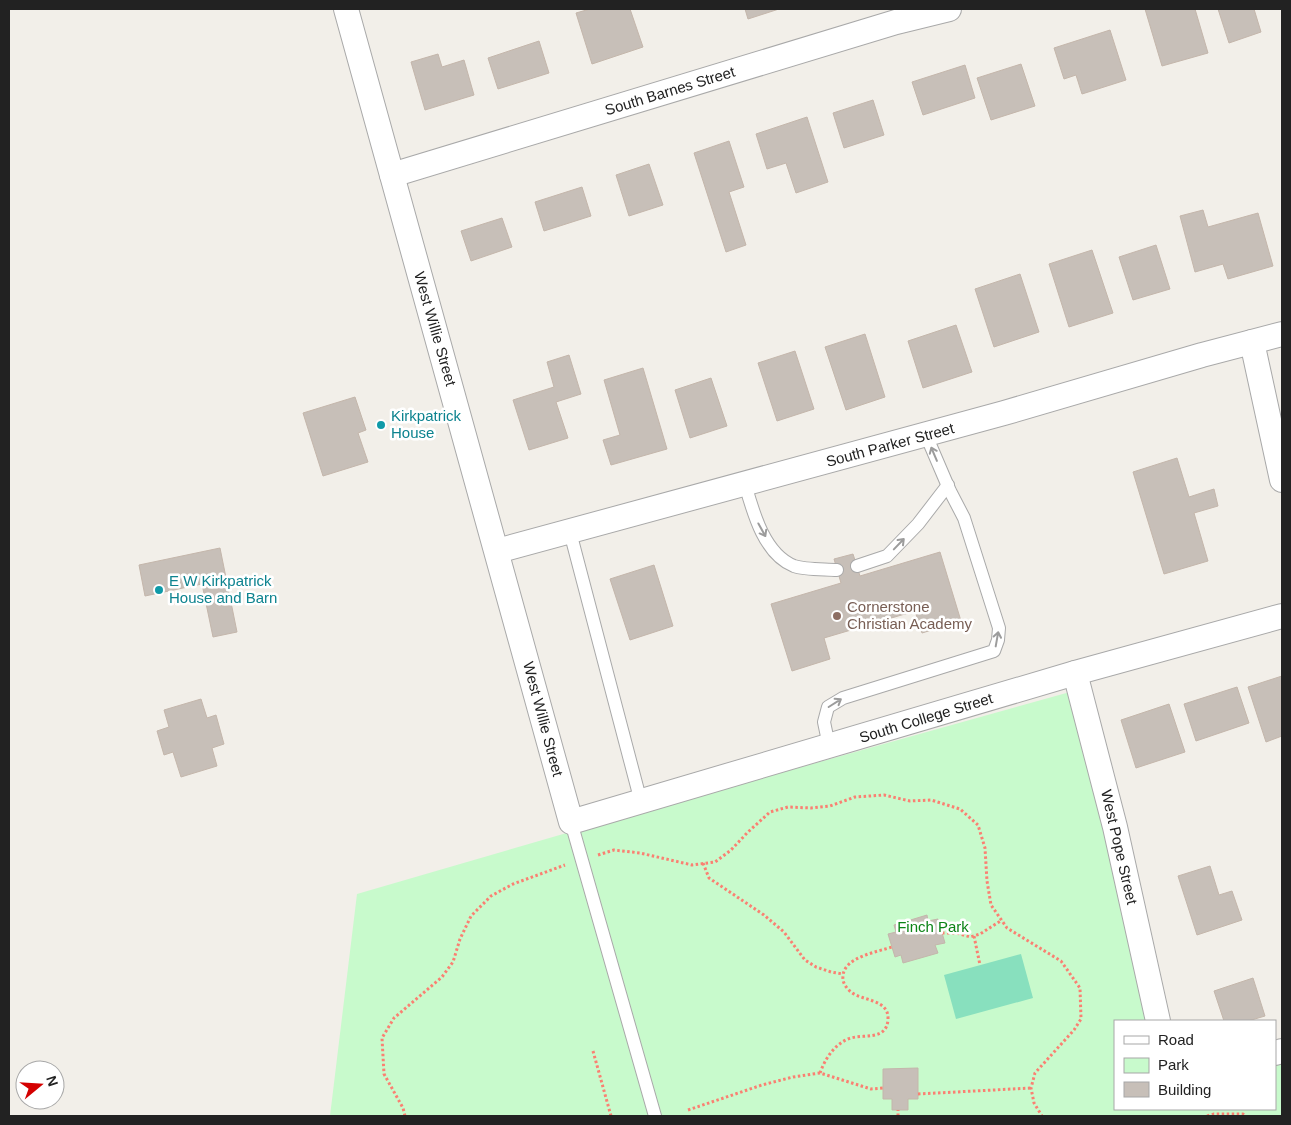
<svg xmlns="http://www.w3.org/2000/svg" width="1291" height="1125" font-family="Helvetica,sans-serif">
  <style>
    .park { fill: #c8facc }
    .pitch { fill: #88e0be }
    .building { fill: #c7bfb8; stroke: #c4b6ab }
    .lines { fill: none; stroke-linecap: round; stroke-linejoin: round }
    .lane-casing { stroke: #a9a9a9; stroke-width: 14 }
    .street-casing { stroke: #a9a9a9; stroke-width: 26 }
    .path { stroke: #fa8072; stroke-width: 3; stroke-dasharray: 2.5 2.5; stroke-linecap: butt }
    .lane { stroke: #fff; stroke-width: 12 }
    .street { stroke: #fff; stroke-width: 24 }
    .oneway { stroke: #9c9c9c }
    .culture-dot { fill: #0f9aa8; stroke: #fff; stroke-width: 2 }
    .education-dot { fill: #8d6e63; stroke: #fff; stroke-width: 2 }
    .labels { text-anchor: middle; stroke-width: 5; stroke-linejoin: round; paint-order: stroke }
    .street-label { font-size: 15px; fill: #222; stroke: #fff }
    .culture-label { font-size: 15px; fill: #0d838f; stroke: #fff; text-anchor: start }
    .education-label { font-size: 15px; fill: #785e54; stroke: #fff; text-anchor: start }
    .park-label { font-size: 15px; fill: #0c8416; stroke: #fff }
  </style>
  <rect width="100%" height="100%" fill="#f2efe9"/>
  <polygon class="park" points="1070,692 1150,1021 1115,1021 1115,1109 1275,1109 1275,1060 1282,1059 1282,1116 330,1116 357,894 608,821"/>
  <polygon class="pitch" points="1021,954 1033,998 956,1019 944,975"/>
  <g class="building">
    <polygon points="590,9 630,9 643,47 592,64 576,13"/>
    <polygon points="745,9 779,9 748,19"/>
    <polygon points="1145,9 1195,9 1208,53 1162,66"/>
    <polygon points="1218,9 1254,9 1261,32 1229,43"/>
    <polygon points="1110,30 1126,80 1082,94 1076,75 1064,79 1054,48"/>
    <polygon points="539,41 549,73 498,89 488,58"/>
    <polygon points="438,54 442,67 464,60 474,95 425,110 411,62"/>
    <polygon points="1021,64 1035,106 991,120 977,78"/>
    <polygon points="965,65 975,98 923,115 912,82"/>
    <polygon points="873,100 884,135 844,148 833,113"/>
    <polygon points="807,117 828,182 796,193 786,163 767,169 756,134"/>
    <polygon points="729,141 744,187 729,192 746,245 726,252 694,153"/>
    <polygon points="649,164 663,205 629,216 616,175"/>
    <polygon points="582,187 591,216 544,231 535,202"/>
    <polygon points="1203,210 1208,227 1258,213 1273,266 1228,279 1223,264 1195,272 1180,216"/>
    <polygon points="502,218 512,247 471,261 461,231"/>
    <polygon points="1156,245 1170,289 1133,300 1119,257"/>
    <polygon points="1092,250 1113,313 1069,327 1049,264"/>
    <polygon points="1020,274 1039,332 994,347 975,289"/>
    <polygon points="956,325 972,372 923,388 908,341"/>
    <polygon points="865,334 885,397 846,410 825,347"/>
    <polygon points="795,351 814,409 777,421 758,363"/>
    <polygon points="569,355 581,394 556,402 568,438 529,450 513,400 554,387 547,362"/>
    <polygon points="643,368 667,449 611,465 603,440 620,435 604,380"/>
    <polygon points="711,378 727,426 690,438 675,390"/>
    <polygon points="355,397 366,430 358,433 368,462 323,476 303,413"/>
    <polygon points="1177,458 1189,497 1214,489 1218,506 1194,513 1208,561 1164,574 1133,472"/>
    <polygon points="220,548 237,632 213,637 202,584 145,596 139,565"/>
    <polygon points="940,552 961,621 922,633 915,611 824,638 830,659 792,671 771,604 841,583 834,559 853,554 860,576"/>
    <polygon points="654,565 673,626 630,640 610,579"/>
    <polygon points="1282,676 1282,736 1266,742 1248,687"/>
    <polygon points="1237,687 1249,723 1196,741 1184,704"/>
    <polygon points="201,699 207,718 216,715 224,744 212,748 217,766 181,777 173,752 164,755 157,731 169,727 164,710"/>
    <polygon points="1169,704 1185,752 1136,768 1121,720"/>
    <polygon points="1210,866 1219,895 1232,891 1242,920 1197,935 1178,876"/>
    <polygon points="927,915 928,921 938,919 945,943 935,945 938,953 903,963 901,955 895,957 888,934 896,932 894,925"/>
    <polygon points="1253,978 1265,1016 1248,1021 1224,1021 1214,991"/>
    <polygon points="918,1068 918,1099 908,1099 908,1110 892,1110 892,1099 883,1099 883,1069"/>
  </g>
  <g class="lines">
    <g class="lane-casing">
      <g id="lane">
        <path d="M745 484C753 512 764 554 794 566 805 570 825 569 837 570"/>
        <polyline points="570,532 641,802"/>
        <polyline points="857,566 887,556 918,524 948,485"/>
        <polyline points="829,746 824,722 828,707 843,698 994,651 998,640 999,628 964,518 950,491 926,435"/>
        <polyline points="571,822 655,1116"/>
      </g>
    </g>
    <g class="street-casing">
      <g id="street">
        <polyline points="346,9 571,822 1075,673 1282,616"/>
        <polyline points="392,175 896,22 949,9"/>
        <polyline points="1252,342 1282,480"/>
        <polyline points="497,551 1004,413 1202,355 1282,334"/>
        <polyline points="1075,673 1115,827 1158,1021"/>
        <polyline points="1275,1053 1282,1051"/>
      </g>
    </g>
    <g class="path">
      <polyline points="598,855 614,850 640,853 692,865 715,862 731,850 748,832 770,812 788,807 811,808 830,806 855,797 884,795 910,801 931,800 960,809 978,825 985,848 987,881 991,905 1007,928 1061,961 1080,988 1081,1019 1074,1030 1035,1073 1031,1088 1034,1103 1042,1116"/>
      <polyline points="703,863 709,878 764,915 784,932 805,960 816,967 831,972 843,974"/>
      <polyline points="942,933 957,933 970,937 980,934 1002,920"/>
      <polyline points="974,936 980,965"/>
      <polyline points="593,1051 611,1116"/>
      <path d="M820 1073C825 1059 834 1045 848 1039 862 1033 887 1042 888 1019 889 999 862 1001 851 992 846 988 842 982 843 976 844 957 877 952 892 947"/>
      <polyline points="918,1094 1031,1088"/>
      <polyline points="688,1110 762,1085 793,1077 820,1073 871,1089 883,1088"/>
      <polyline points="405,1116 403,1108 384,1074 382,1038 394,1018 442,977 453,962 460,939 471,916 491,896 513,884 565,865"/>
      <polyline points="898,1116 898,1110"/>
      <polyline points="1207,1116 1214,1114 1243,1114 1246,1116"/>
    </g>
    <use href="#lane" class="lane"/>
    <use href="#street" class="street"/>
  </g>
  <defs><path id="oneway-shaft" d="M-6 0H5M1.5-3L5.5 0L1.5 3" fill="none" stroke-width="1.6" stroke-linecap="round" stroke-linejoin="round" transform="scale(1.25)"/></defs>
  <g class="oneway">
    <use href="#oneway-shaft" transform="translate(934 454) rotate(-113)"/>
    <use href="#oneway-shaft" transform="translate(762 530) rotate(61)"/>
    <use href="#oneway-shaft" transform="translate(899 544) rotate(-46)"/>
    <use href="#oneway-shaft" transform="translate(997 639) rotate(-80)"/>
    <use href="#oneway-shaft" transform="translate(835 703) rotate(-32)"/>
  </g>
  <g class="culture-dot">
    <circle cx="381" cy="425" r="5"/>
    <circle cx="159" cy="590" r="5"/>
  </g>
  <circle class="education-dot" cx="837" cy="616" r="5"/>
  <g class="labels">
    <g class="street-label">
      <text transform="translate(670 91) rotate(-17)" y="5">South Barnes Street</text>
      <text transform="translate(435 329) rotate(74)" y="5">West Willie Street</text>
      <text transform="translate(890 445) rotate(-15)" y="5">South Parker Street</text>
      <text transform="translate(926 718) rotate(-17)" y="5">South College Street</text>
      <text transform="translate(543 719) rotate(75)" y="5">West Willie Street</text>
      <text transform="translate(1119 847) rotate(77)" y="5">West Pope Street</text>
    </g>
    <g class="culture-label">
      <text x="391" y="421">Kirkpatrick<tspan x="391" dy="17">House</tspan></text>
      <text x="169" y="586">E W Kirkpatrick<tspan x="169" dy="17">House and Barn</tspan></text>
    </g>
    <g class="education-label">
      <text x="847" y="612">Cornerstone<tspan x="847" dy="17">Christian Academy</tspan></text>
    </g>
    <g class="park-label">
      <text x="933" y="932">Finch Park</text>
    </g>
  </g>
  <rect width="1291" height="1125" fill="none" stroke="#222222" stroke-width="20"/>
  <rect x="1114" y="1020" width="162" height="90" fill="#ffffff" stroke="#a7a7a7"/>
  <rect x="1124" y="1036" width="25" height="8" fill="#ffffff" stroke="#a7a7a7"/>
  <text x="1158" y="1045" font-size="15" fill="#222222">Road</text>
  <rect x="1124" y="1058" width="25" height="15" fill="#c8facc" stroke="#a7a7a7"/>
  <text x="1158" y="1070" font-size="15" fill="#222222">Park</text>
  <rect x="1124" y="1082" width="25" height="15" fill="#c7bfb8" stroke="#a7a7a7"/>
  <text x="1158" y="1095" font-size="15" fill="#222222">Building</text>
  <g transform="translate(40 1085) rotate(72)"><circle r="24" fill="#ffffff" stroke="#a7a7a7"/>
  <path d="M0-4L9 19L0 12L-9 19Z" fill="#d40000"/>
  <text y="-8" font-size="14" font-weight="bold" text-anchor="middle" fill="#222222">N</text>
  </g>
</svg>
